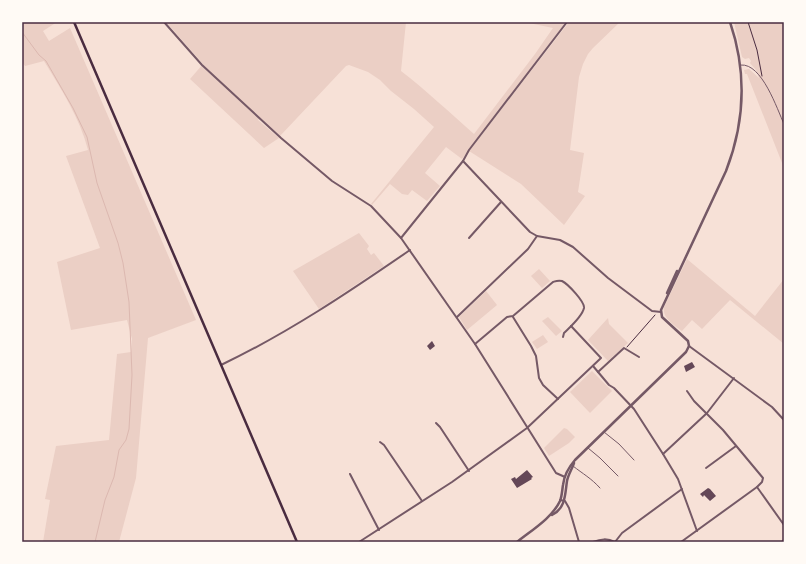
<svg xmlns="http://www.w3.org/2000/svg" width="806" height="564" font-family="'Source Sans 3',sans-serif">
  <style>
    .green { fill: #ebcfc5 }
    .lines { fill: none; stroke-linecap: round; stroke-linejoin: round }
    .stream { stroke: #dcb8b0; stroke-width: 1 }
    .building { fill: #644757 }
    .path { stroke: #4a2c40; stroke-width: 1 }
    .service { stroke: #755966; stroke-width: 1 }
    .minor { stroke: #755966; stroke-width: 2 }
    .tertiary { stroke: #755966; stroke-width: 2.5 }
    .secondary { stroke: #4a2c40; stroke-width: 2.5 }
    .neatline { fill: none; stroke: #4a2c40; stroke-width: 1.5 }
  </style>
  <rect width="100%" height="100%" fill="#f7e1d7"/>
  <g class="green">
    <path d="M22 22H57L43 31 49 41 70 28 196 320 148 338 136 478 119 542H43L50 500 45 499 56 446 109 440 117 354 131 352 132 339 127 320 71 330 57 262 100 248 66 156 88 150C80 118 61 89 44 61L25 66 22 62Z"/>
    <path d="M166 22H406L401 71C427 91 450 113 474 134L535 54 553 28 524 22H566L462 159 446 147 425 173 440 186 427 201 412 190 408 195 402 194 390 184 372 205 371 204 434 127 414 109 391 91 380 80 368 72 349 65 346 66 280 136 260 118 258 120 279 138 264 148 190 79 203 64Z"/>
    <polygon points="569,22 620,22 593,48 588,54 583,64 579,77 570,150 584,153 578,192 585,196 564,225 521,184 469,151"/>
    <polygon points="734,22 784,22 784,168 747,74 745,74 744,70 749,69 759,78 756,70 750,63 751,61 749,58 745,59 742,57"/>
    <polygon points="359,233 369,246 367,249 371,255 374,253 384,266 319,309 293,271"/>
    <path d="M687 259 755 316 784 279V344L730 300 702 329 692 320 682 331C674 325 662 318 664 307Z"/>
    <polygon points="539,269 550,281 542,288 531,276"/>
    <polygon points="486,291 497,305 467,330 459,317"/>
    <polygon points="548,317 562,331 556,336 542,321"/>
    <polygon points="608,318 609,324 628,343 608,361 588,340"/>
    <polygon points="543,335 548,342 537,349 532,342"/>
    <polygon points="592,371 612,391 590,413 570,392"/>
    <polygon points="564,428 567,429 575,437 569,443 549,456 544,448"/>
  </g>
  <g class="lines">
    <polyline class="stream" points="22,32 39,55 46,61 73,108 87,137 97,183 118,243 123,263 129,302 132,375 129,429 126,440 119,450 114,477 105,500 95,542"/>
  </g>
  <g class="building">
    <polygon points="432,341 435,346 430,350 427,346"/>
    <polygon points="692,362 695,367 686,372 684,366"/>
    <polygon points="527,470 533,477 531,478 532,479 517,488 511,479 515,477 516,479"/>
    <polygon points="708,488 710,489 716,496 710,501 704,495 703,497 700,494"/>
  </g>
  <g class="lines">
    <g class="path">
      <polyline points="748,22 757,50 762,76"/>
      <polyline points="627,347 655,315"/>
    </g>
    <g class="service">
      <path d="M741 65C762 63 777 109 784 124"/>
      <polyline points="604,432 619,444 634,460"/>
      <polyline points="588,448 600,458 618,476"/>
      <path d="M573 466C583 474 591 478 600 488"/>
    </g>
    <g class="minor">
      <polyline points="164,22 202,65 281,138 332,181 371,206 401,238 475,344 556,473 565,477"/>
      <polyline points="463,161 530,232 537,236 560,240 573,247 608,278 652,311 661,312"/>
      <polyline points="401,238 463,161 469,150 567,22"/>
      <polyline points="469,238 501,202"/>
      <polyline points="457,317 528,249 537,236"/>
      <polyline points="513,317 531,346 536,356 539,378 543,385 558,399"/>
      <path d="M475 344 507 317 513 316 553 282C556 281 558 280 562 281 568 284 585 302 584 308 582 317 570 327 564 333L563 337"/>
      <polyline points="689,346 772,407 784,420"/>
      <path d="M221 365C288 333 349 292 410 250"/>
      <polyline points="593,366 609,385 614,388 634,409 663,454 678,479 697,531"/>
      <polyline points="598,372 624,348 639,357"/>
      <polyline points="436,423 440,427 469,471"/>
      <polyline points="380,442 384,445 422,501"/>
      <polyline points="663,454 707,413 734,378"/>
      <polyline points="706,468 736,446"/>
      <polyline points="350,474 379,530"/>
      <polyline points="757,487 784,525"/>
      <polyline points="560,500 565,501 569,508 579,542"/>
      <polyline points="359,542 452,482 527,428 601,358 571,326"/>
      <path d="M593 542C601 539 607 538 615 542"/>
      <polyline points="615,542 622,533 682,489"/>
      <polyline points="681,542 757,487 762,482 763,478 723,430 694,401 687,391"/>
      <polyline points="782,542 784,540"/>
    </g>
    <g class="tertiary">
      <polyline points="667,293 677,271"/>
      <path d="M552 515C566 508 565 494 567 481 568 475 572 469 574 463"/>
      <path d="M517 542C532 530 552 518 560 501 562 496 562 491 563 485 564 476 568 468 575 460L686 352 689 346 688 341 662 317 661 310 726 171C745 122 747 72 730 22"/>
    </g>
    <polyline class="secondary" points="74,22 297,542"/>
  </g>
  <rect width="806" height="564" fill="none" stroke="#fffaf5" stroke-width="46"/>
  <rect x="23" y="23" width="760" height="518" class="neatline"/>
</svg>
